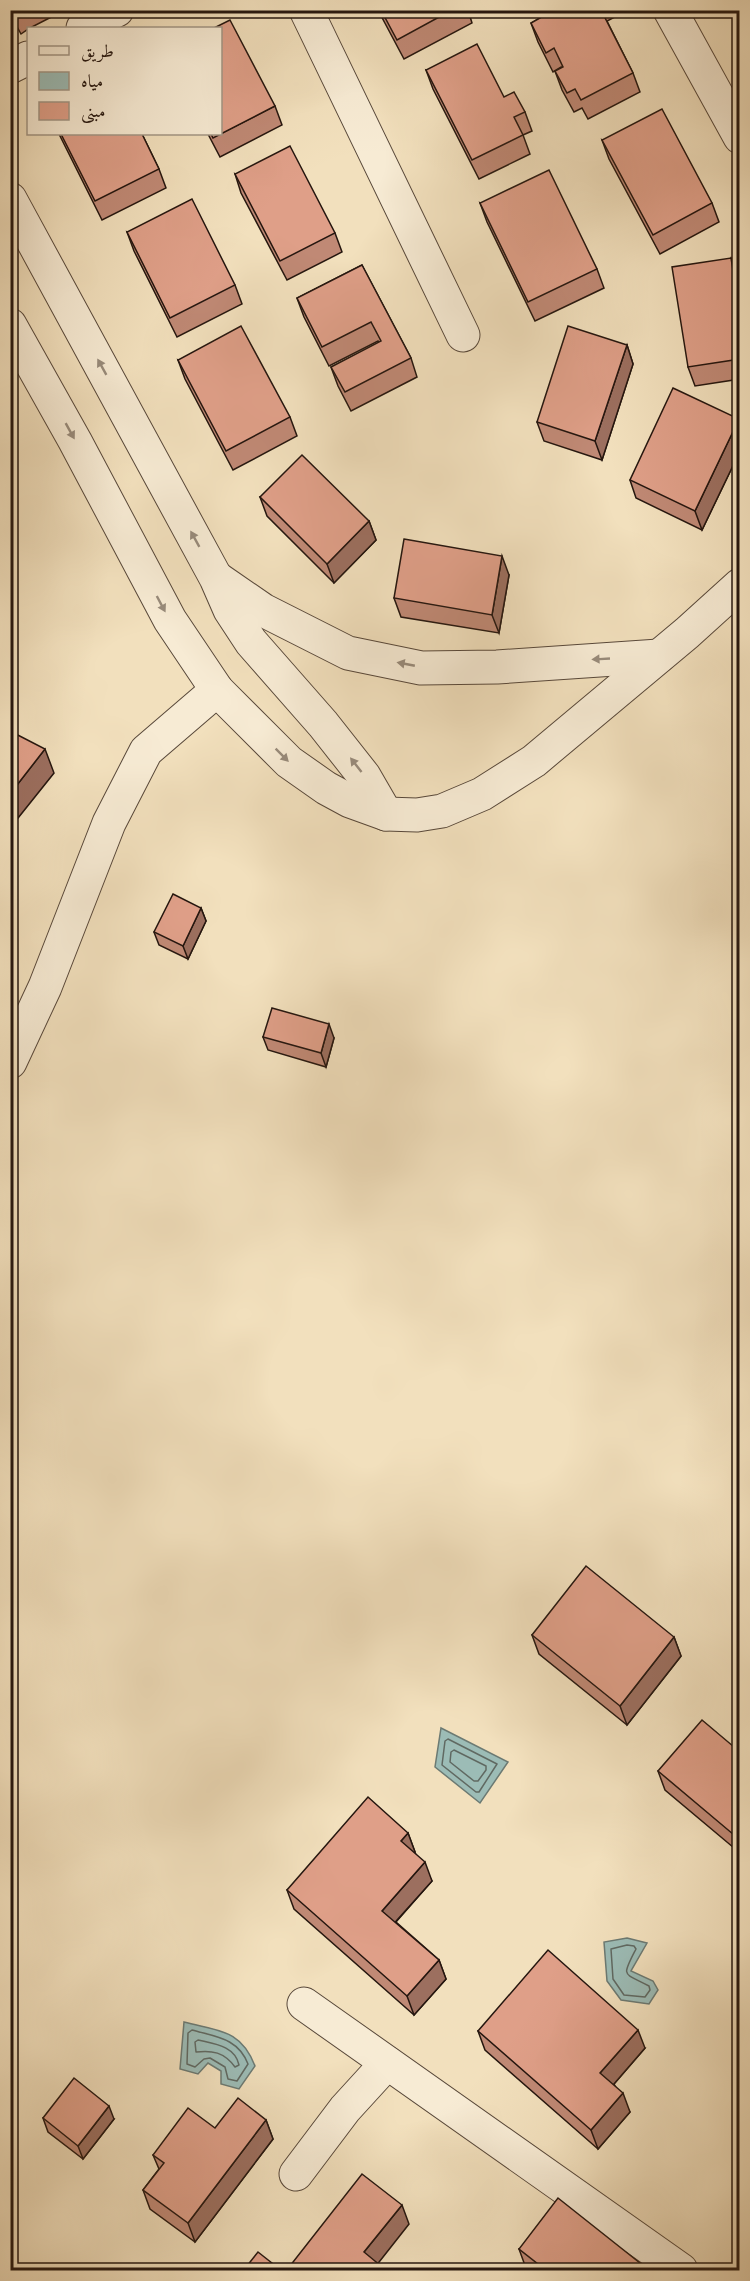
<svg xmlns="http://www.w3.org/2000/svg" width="750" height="2281" font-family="'Libre Caslon Text',Amiri,serif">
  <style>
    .water { fill: #9cbcb6; stroke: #6c7a73; stroke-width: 1.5 }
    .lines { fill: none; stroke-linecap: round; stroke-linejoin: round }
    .shore { stroke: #606962; stroke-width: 1.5 }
    .minor-casing { stroke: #58483a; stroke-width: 35 }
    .minor { stroke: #f7ebd4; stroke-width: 33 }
    .wall { fill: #c08975; stroke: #25160f; stroke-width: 1.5 }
    .shaded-wall { fill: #9c6f5f; stroke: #25160f; stroke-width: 1.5 }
    .building { fill: #df9f88; stroke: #25160f; stroke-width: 1.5 }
    .oneway { fill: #988b7b }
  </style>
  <rect width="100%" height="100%" fill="#f2e0bd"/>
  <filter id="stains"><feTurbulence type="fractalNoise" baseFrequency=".00333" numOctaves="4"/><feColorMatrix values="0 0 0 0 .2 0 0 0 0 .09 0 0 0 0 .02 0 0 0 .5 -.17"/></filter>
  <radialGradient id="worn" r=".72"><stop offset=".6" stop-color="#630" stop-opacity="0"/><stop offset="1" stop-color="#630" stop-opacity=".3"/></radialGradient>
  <g class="water">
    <polygon points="441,1728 508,1762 480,1803 435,1767"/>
    <polygon points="627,1938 647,1943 631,1971 653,1981 658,1990 649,2004 621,2000 607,1981 604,1942"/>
    <path d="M184 2022C218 2031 241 2029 255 2066L239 2089 221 2084V2071L208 2063 198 2074 180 2069Z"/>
  </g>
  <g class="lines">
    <g class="shore">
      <polygon points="448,1739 497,1764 479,1792 476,1792 442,1765 445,1741"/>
      <polygon points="454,1750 486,1766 486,1770 478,1781 474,1781 450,1762 451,1752"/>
      <path d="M627 1945 634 1946 636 1949C621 1978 623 1972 649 1986L650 1990 645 1997 624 1995 613 1979 611 1949Z"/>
      <path d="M192 2030C216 2037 238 2038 248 2064L237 2081 228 2079 225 2067 210 2058 204 2059 195 2067 187 2064 188 2033Z"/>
      <path d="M198 2040C215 2044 235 2046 239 2065L235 2067C224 2052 212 2050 196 2052L195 2042Z"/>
    </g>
    <g class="minor-casing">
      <g id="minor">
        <polyline points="306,10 463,335"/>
        <polyline points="670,10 740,137"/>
        <polyline points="83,28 117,10"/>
        <polyline points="10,67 28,58"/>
        <polyline points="10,199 216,578 230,610 251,642 323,724 364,776 386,814"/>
        <polyline points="10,325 75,441 170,620 217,690 289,762 326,788 350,801 386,814 417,815 442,811 482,794 534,761 687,633 740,585"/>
        <polyline points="218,579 263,610 348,653 421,668 497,667 659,656"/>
        <polyline points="10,1062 45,987 109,823 146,751 217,690"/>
        <polyline points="304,2004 681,2270"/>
        <polyline points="296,2174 345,2109 387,2063"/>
      </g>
    </g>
    <use href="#minor" class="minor"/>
  </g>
  <g class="wall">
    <polygon points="10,10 65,10 30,28 28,28 28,29 21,34 10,14"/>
    <polygon points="378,10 468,10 472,23 404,59"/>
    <polygon points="554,10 612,10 615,17 607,21 633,73 640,92 588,119 582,108 574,112 562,90 555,71 561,68 561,67 553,72 538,42 531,23"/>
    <polygon points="426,70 504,97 525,112 532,131 523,135 530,154 479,179 433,89"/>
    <polygon points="275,106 282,125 220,157 208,134 220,134"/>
    <polygon points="59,134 142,134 159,169 166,188 102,220"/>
    <polygon points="602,140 712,203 719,222 660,254 609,159"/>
    <polygon points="235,174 335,233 342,252 287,280 241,193"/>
    <polygon points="480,203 597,269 604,288 535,321 487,222"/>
    <polygon points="127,232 235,285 242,304 177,337 134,251"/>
    <polygon points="731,258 738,277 740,290 740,379 695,386 688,367"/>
    <polygon points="362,265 411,358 417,377 351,411 338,386 331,367 379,343 378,341 329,366 304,317 297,298"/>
    <polygon points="627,345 633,364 602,460 544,441 537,422"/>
    <polygon points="178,360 290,417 297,436 233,470 185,379"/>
    <polygon points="739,419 740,421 740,451 702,530 636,498 630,480"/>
    <polygon points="260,497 369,521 376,540 334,583 267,516"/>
    <polygon points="509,575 499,633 401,617 394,598"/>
    <polygon points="201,908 206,921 188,959 159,945 154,932"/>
    <polygon points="263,1037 334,1038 326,1067 268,1050"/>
    <polygon points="532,1635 674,1637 681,1656 627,1725 539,1654"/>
    <polygon points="740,1752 740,1853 665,1790 658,1771"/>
    <polygon points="408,1833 415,1852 415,1853 432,1881 396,1922 439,1960 446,1979 414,2015 294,1909 287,1890"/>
    <polygon points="478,2031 645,2048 614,2084 630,2112 598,2149 485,2050"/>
    <polygon points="43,2118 114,2119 83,2159 48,2132"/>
    <polygon points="266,2120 273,2139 195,2242 150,2209 143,2190 159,2169 153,2155 215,2128"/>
    <polygon points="519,2249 650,2271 527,2271"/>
  </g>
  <g class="shaded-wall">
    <polygon points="731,258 738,277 740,290 740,315"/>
    <polygon points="627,345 633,364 602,460 595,441"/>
    <polygon points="739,419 740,421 740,451 702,530 695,511"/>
    <polygon points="369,521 376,540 334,583 327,564"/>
    <polygon points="502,556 509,575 499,633 492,615"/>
    <polygon points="45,749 54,773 10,828 10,794"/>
    <polygon points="201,908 206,921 188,959 183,946"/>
    <polygon points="329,1024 334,1038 326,1067 321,1053"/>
    <polygon points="674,1637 681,1656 627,1725 620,1706"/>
    <polygon points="408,1833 415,1852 408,1860 401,1841"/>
    <polygon points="425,1862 432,1881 389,1929 382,1911"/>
    <polygon points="439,1960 446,1979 414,2015 407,1996"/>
    <polygon points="638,2030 645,2048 607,2092 600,2073"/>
    <polygon points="623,2093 630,2112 598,2149 591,2130"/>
    <polygon points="109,2106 114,2119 83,2159 78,2146"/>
    <polygon points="266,2120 273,2139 195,2242 188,2223"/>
    <polygon points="402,2205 409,2224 372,2271 364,2252"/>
  </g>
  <g class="building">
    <polygon points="12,10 22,10 14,15"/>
    <polygon points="381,10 452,10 397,40"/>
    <polygon points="554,10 601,10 633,73 581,100 575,89 567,93 555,71 563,67 554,48 546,53 531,23"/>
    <polygon points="230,20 275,106 213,138 211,134 220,134 220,28 214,28"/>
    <polygon points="477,44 504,97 514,92 525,112 514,117 523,135 472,160 426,70"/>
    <polygon points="662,109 712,203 653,235 602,140"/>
    <polygon points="61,134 142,134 159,169 95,201"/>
    <polygon points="290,146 335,233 280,261 235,174"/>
    <polygon points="549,170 597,269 528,302 480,203"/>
    <polygon points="192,199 235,285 170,318 127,232"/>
    <polygon points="731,258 740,315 740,359 688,367 672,267"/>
    <polygon points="362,265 411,358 345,392 331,367 381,341 371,322 322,347 297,298"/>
    <polygon points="241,326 290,417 226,451 178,360"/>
    <polygon points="568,326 627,345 595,441 537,422"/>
    <polygon points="673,388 739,419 695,511 630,480"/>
    <polygon points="302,455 369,521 327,564 260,497"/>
    <polygon points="404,539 502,556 492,615 394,598"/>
    <polygon points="10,731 45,749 10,794"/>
    <polygon points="173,894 201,908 183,946 154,932"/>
    <polygon points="272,1008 329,1024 321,1053 263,1037"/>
    <polygon points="586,1566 674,1637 620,1706 532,1635"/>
    <polygon points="702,1720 740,1752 740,1840 658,1771"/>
    <polygon points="368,1797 408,1833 401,1841 425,1862 382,1911 439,1960 407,1996 287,1890"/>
    <polygon points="548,1950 638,2030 600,2073 623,2093 591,2130 478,2031"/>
    <polygon points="74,2078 109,2106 78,2146 43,2118"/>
    <polygon points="238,2098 266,2120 188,2223 143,2190 164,2163 153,2155 188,2108 215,2128"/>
    <polygon points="362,2174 402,2205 364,2252 387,2271 286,2271"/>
    <polygon points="558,2198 650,2271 547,2271 519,2249"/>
    <polygon points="258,2252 282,2271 243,2271"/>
  </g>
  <defs><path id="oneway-solid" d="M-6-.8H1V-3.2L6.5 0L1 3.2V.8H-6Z" transform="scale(1.5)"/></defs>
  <g class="oneway">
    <use href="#oneway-solid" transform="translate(102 367) rotate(-119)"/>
    <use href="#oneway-solid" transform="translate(70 431) rotate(61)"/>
    <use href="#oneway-solid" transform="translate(195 539) rotate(-119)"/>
    <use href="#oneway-solid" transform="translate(161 604) rotate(62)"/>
    <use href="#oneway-solid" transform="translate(601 659) rotate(177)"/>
    <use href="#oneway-solid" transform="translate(406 664) rotate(-169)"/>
    <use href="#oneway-solid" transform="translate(282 755) rotate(45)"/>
    <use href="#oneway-solid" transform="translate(356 765) rotate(-128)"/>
  </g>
  <rect width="750" height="2281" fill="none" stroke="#f2e0bd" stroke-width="36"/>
  <rect x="12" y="12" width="726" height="2257" fill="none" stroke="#25160f" stroke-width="3"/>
  <rect x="18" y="18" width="714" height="2245" fill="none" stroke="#25160f" stroke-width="1.5"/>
  <rect x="27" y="27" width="195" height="108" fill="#f7ebd4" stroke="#a39685" stroke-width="1.5"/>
  <rect x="39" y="46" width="30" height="9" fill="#f7ebd4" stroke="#a39685" stroke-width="1.5"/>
  <text x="81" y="57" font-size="18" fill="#25160f">طريق</text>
  <rect x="39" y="72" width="30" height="18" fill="#9cbcb6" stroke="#a39685" stroke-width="1.5"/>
  <text x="81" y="87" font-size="18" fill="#25160f">مياه</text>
  <rect x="39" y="102" width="30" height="18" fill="#df9f88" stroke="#a39685" stroke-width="1.5"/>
  <text x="81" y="117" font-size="18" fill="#25160f">مبنى</text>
  <rect width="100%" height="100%" filter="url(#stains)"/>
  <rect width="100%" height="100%" fill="url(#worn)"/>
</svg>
